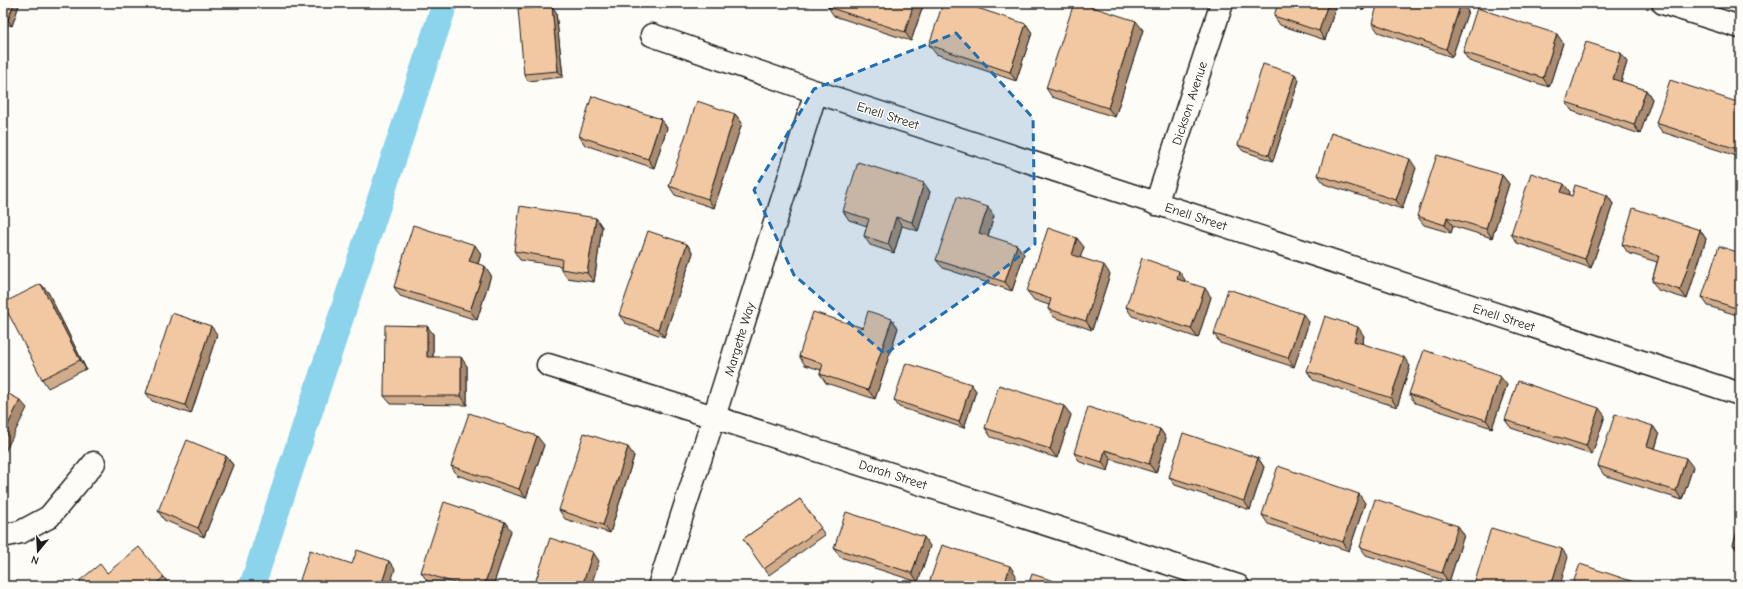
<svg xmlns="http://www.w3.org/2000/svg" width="1743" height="589" font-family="'Comic Neue',sans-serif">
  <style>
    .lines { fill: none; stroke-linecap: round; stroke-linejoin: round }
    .canal { stroke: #8bd4ec; stroke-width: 26 }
    .street-casing { stroke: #1c1c1c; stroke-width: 25 }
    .street { stroke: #fdfcf7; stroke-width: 22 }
    .wall { fill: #d0ac8b; stroke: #1c1c1c }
    .shaded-wall { fill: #a98c71; stroke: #1c1c1c }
    .building { fill: #f2c8a2; stroke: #1c1c1c }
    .marked { fill: #1f6fb2; fill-opacity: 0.2; stroke: #1f6fb2; stroke-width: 3; stroke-dasharray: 8 5; stroke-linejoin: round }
    .labels { text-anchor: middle; stroke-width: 3; stroke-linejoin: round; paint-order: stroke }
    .street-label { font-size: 13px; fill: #1c1c1c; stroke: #fdfcf7 }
  </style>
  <rect width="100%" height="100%" fill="#fdfcf7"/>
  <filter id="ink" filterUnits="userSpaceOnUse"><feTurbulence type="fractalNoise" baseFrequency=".025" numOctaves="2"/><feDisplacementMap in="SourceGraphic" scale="8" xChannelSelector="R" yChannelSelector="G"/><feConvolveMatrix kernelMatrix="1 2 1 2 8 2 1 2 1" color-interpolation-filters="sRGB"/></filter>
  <g filter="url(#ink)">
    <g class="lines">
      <polyline class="canal" points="252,586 445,3"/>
      <g class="street-casing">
        <g id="street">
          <polyline points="1663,3 1740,27"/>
          <polyline points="652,35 816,92 1740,394"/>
          <polyline points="1156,204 1222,3"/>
          <polyline points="548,365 714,417 1238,586"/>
          <polyline points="3,536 21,532 49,517 94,463"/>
          <polyline points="659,586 714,417 816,92"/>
        </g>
      </g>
      <use href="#street" class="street"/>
    </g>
    <g class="wall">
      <polygon points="3,3 18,3 19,5 12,26 3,23"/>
      <polygon points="798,3 810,3 809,6"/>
      <polygon points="1337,3 1325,40 1280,25 1274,16"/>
      <polygon points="1343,3 1367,3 1364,10"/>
      <polygon points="552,6 556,12 563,77 528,81 524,74"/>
      <polygon points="923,6 911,41 834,16 828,7"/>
      <polygon points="1468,11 1452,57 1378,32 1372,23"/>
      <polygon points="1026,24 1032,33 1016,81 936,54 929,45"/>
      <polygon points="1143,30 1115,117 1052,97 1046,88"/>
      <polygon points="1563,43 1549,87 1469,61 1463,52"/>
      <polygon points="1627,62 1621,82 1646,90 1652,99 1640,134 1572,111 1566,102"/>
      <polygon points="1299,80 1273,161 1243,151 1238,145"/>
      <polygon points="1740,103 1740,157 1662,132 1656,123"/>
      <polygon points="735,114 742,123 714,208 675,195 669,186"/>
      <polygon points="661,119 667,128 654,168 585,145 579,136"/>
      <polygon points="1416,168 1402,209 1324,184 1318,175"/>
      <polygon points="1502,175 1509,184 1492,238 1453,226 1451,233 1424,225 1417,216"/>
      <polygon points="924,183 930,192 918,231 902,226 894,253 870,245 864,236 867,226 849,220 843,211"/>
      <polygon points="1570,192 1569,195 1572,196 1607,195 1613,204 1591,268 1517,243 1511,234"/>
      <polygon points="994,216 988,236 1024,254 1012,291 943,268 936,260"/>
      <polygon points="596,218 602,227 594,282 567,278 561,269 561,266 520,260 514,251"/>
      <polygon points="1700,230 1706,239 1687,299 1658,290 1652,281 1657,262 1628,253 1622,244"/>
      <polygon points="687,244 693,253 664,337 625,323 619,315"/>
      <polygon points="1084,247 1080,257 1110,274 1092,330 1054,317 1048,309 1049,305 1034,300 1027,291"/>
      <polygon points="1740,253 1740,316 1708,306 1702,297"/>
      <polygon points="481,254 478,264 491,275 477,320 400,296 394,287"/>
      <polygon points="1185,280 1185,281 1211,297 1198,338 1132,316 1126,307"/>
      <polygon points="48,292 86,369 48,388 42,379"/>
      <polygon points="892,319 898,328 875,399 826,383 820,374 821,370 805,365 799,356 863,328"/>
      <polygon points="1309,322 1294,367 1220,343 1214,334"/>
      <polygon points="427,326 433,334 433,357 467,366 467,405 391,404 384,396"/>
      <polygon points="217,334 191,414 152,401 146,393"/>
      <polygon points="1364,336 1362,344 1410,366 1397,407 1313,380 1307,371"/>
      <polygon points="971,384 976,391 964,428 899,407 894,400"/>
      <polygon points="1507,385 1492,428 1415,403 1409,394"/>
      <polygon points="1064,406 1071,415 1057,458 991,437 985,428"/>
      <polygon points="1605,416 1592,455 1511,428 1505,420"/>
      <polygon points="1653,426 1659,435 1655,449 1693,467 1682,500 1604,475 1598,466"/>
      <polygon points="1160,429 1166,438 1156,473 1111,459 1108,471 1080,462 1074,453"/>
      <polygon points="544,445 526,498 457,475 451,466"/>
      <polygon points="226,456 233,465 204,537 164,520 158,511"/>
      <polygon points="634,456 610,533 565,519 559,510"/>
      <polygon points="1258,458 1264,467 1250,510 1175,485 1169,477"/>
      <polygon points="800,499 825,535 769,575 743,539"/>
      <polygon points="1365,503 1349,551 1268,524 1262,515"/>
      <polygon points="1740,523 1740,554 1739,553 1733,545"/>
      <polygon points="1458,526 1464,535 1449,582 1366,555 1360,547"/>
      <polygon points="511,531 493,586 443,586 427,581 421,572"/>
      <polygon points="930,546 918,582 840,557 834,548"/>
      <polygon points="107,573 164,577 170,586 73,586"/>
    </g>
    <g class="shaded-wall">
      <polygon points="14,3 18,3 19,5 12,26 8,20"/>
      <polygon points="914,3 921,3 923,6 911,41 905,32"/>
      <polygon points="1328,3 1337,3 1325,40 1319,31"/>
      <polygon points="1359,3 1367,3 1364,10"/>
      <polygon points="1461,3 1462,3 1468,11 1452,57 1446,49"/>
      <polygon points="552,6 556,12 563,77 558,71"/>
      <polygon points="1136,21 1143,30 1115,117 1108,108"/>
      <polygon points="1026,24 1032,33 1016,81 1010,72"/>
      <polygon points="1557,34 1563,43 1549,87 1543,78"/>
      <polygon points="1621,53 1627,62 1619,88 1613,79"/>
      <polygon points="1295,74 1299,80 1273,161 1269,155"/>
      <polygon points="1646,90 1652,99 1640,134 1634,125"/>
      <polygon points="735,114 742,123 714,208 708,199"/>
      <polygon points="661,119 667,128 654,168 648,159"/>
      <polygon points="1740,140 1740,154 1737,149"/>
      <polygon points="1410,159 1416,168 1402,209 1396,200"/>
      <polygon points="1502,175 1509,184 1492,238 1486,229"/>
      <polygon points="924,183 930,192 918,231 912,222"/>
      <polygon points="1564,184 1570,192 1567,201 1561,192"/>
      <polygon points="1607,195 1613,204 1591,268 1585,259"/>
      <polygon points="988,207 994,216 986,242 979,233"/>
      <polygon points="896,217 902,226 894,253 888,244"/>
      <polygon points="1447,217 1453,226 1451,233 1445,225"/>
      <polygon points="596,218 602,227 594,282 587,273"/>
      <polygon points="1700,230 1706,239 1687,299 1680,290"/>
      <polygon points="1077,238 1084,247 1078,264 1072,255"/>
      <polygon points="687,244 693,253 664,337 658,329"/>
      <polygon points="475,245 481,254 476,270 469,261"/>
      <polygon points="1017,245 1024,254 1012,291 1005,282"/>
      <polygon points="1104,265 1110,274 1092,330 1086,321"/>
      <polygon points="485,266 491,275 477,320 470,311"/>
      <polygon points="1179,271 1185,280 1183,288 1177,279"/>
      <polygon points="41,284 48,292 86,369 80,360"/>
      <polygon points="1205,288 1211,297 1198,338 1191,329"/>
      <polygon points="1303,314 1309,322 1294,367 1288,358"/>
      <polygon points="892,319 898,328 875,399 868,390"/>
      <polygon points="211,326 217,334 191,414 185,405"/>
      <polygon points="427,326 433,334 433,366 427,357"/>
      <polygon points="1358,327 1364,336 1360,350 1354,341"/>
      <polygon points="461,357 467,366 467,405 461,396"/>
      <polygon points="1404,357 1410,366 1397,407 1391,398"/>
      <polygon points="1500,376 1507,385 1492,428 1486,420"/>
      <polygon points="971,384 976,391 964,428 959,422"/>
      <polygon points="20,400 27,408 3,456 3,435"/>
      <polygon points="1064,406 1071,415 1057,458 1050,449"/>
      <polygon points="1599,408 1605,416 1592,455 1586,446"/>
      <polygon points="1653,426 1659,435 1653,455 1647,446"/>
      <polygon points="1160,429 1166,438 1156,473 1149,464"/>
      <polygon points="537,436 544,445 526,498 519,489"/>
      <polygon points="628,447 634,456 610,533 603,525"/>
      <polygon points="1105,450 1111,459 1108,471 1102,462"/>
      <polygon points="226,456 233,465 204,537 198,528"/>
      <polygon points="1258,458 1264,467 1250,510 1244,501"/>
      <polygon points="1686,458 1693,467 1682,500 1676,491"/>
      <polygon points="1359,494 1365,503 1349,551 1343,542"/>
      <polygon points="505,522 511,531 493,586 484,586"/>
      <polygon points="1458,526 1464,535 1449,582 1442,573"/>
      <polygon points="924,537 930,546 918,582 912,573"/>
      <polygon points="1562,549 1568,557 1560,586 1551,586"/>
      <polygon points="593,552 599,561 591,586 582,586"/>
      <polygon points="389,561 395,569 390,586 381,586"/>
      <polygon points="1010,566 1016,575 1013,586 1004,586"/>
    </g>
    <g class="building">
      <polygon points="3,3 14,3 8,20 3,18"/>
      <polygon points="829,3 914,3 905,32 828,7"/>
      <polygon points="943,3 962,3 1026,24 1010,72 929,45"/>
      <polygon points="1074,3 1080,3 1136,21 1108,108 1046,88"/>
      <polygon points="1278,3 1328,3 1319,31 1274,16"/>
      <polygon points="1378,3 1461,3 1446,49 1372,23"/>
      <polygon points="552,6 558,71 524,74 518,9"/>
      <polygon points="1477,8 1557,34 1543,78 1463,52"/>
      <polygon points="1586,42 1621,53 1613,79 1646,90 1634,125 1566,102"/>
      <polygon points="1263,64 1295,74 1269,155 1238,145"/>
      <polygon points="1670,80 1740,103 1740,140 1737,149 1656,123"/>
      <polygon points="592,96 661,119 648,159 579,136"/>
      <polygon points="697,101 735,114 708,199 669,186"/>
      <polygon points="1331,133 1410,159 1396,200 1318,175"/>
      <polygon points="1437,155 1502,175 1486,229 1447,217 1445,225 1417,216"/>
      <polygon points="858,162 924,183 912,222 896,217 888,244 864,236 869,219 843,211"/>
      <polygon points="1531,173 1564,184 1561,192 1572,196 1575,185 1607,195 1585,259 1511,234"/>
      <polygon points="957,197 988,207 979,233 1017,245 1005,282 936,260"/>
      <polygon points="520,206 596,218 587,273 561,269 562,259 514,251"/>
      <polygon points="1633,208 1700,230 1680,290 1652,281 1659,256 1622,244"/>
      <polygon points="413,225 475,245 469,261 485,266 470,311 394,287"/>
      <polygon points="1048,228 1077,238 1072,255 1104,265 1086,321 1048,309 1051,299 1027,291"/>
      <polygon points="648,231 687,244 658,329 619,315"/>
      <polygon points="1719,246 1740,253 1740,305 1739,309 1702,297"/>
      <polygon points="1142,258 1179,271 1177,279 1205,288 1191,329 1126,307"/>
      <polygon points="41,284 80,360 42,379 3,303"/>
      <polygon points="1228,289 1303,314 1288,358 1214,334"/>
      <polygon points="868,311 892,319 868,390 820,374 823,364 799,356 813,312 863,328"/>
      <polygon points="172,313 211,326 185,405 146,393"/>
      <polygon points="1325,316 1358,327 1354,341 1404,357 1391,398 1307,371"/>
      <polygon points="385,325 427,326 427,357 461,357 461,396 384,396"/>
      <polygon points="1424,350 1500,376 1486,420 1409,394"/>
      <polygon points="906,363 971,384 959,422 894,400"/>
      <polygon points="1518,381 1599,408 1586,446 1505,420"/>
      <polygon points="999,385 1064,406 1050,449 985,428"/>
      <polygon points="3,391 20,400 3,435"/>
      <polygon points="1088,407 1160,429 1149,464 1105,450 1102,462 1074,453"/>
      <polygon points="469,413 537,436 519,489 451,466"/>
      <polygon points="1615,414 1653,426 1647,446 1686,458 1676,491 1598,466"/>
      <polygon points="584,433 628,447 603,525 559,510"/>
      <polygon points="1183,433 1258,458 1244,501 1169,477"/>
      <polygon points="187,440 226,456 198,528 158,511"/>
      <polygon points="1278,466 1359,494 1343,542 1262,515"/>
      <polygon points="800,499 821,528 764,569 743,539"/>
      <polygon points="1375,499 1458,526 1442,573 1360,547"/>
      <polygon points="444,502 505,522 484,586 464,586 421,572"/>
      <polygon points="846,512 924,537 912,573 834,548"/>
      <polygon points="1740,523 1740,547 1733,545"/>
      <polygon points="1491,528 1562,549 1551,586 1479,586 1474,585"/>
      <polygon points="550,538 593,552 582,586 534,586"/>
      <polygon points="942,545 1010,566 1004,586 928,586"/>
      <polygon points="139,547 164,577 153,586 73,586 100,564 107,573"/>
      <polygon points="310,550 352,564 357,550 389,561 381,586 298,586"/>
      <polygon points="1580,564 1640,584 1639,586 1572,586"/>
      <polygon points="1032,574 1070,586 1028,586"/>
    </g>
  </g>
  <path class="marked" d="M956 33 1033 118 1035 244 974 292 885 354 794 275 754 190 814 89Z"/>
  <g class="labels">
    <g class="street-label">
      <text transform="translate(1189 103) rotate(-72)" y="5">Dickson Avenue</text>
      <text transform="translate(888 115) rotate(18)" y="5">Enell Street</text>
      <text transform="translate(1196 216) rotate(18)" y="5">Enell Street</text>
      <text transform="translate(1504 317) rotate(18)" y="5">Enell Street</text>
      <text transform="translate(739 339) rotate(-73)" y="5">Margette Way</text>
      <text transform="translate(893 474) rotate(18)" y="5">Darah Street</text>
    </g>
  </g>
  <rect width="1743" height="589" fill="none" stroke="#fdfcf7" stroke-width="16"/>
  <rect x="8" y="8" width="1727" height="573" fill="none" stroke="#1c1c1c" stroke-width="1.5" filter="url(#ink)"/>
  <g transform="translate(38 551) rotate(198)" stroke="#fdfcf7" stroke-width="3" paint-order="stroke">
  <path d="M0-3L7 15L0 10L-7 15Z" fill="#1c1c1c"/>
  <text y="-6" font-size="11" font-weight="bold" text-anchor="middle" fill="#1c1c1c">N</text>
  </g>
</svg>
